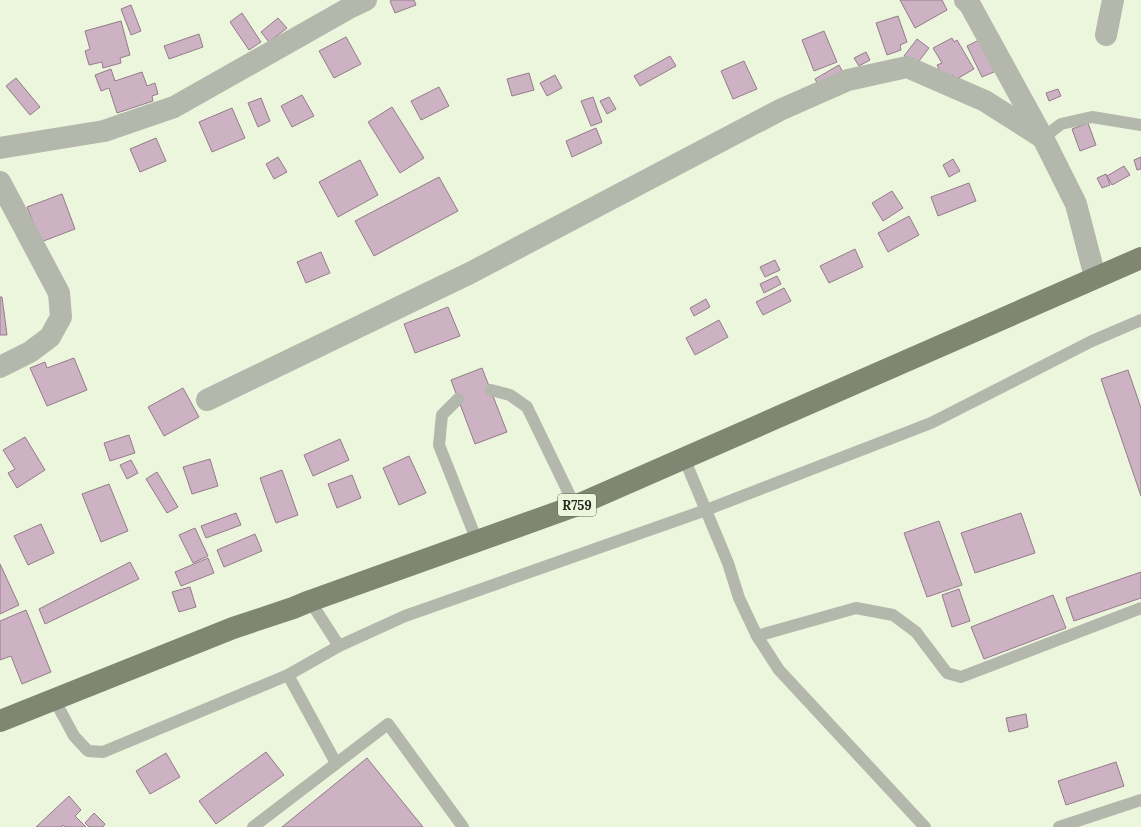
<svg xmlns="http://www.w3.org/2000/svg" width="1141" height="827" font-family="Lora,serif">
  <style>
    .building { fill: #ccb2c2; stroke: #957c8b }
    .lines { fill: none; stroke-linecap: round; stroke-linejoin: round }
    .service { stroke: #b3b7ac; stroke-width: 12 }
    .minor { stroke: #b3b7ac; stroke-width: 22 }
    .primary { stroke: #7f8672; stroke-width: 22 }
    .labels { text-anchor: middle; stroke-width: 3; stroke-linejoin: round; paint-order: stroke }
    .shield { fill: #ecf6dc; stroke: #606657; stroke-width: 1 }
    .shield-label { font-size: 13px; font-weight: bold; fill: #24281e }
  </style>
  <rect width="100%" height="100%" fill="#ecf6dc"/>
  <g class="building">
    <polygon points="392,0 414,0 416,5 395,13 390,1"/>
    <polygon points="900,0 942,0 947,10 915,28"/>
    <polygon points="131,5 141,31 131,35 121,9"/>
    <polygon points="242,13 261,42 249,50 230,22"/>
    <polygon points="898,16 907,42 900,45 901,50 887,55 876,23"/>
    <polygon points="278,18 287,28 269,42 261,32"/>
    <polygon points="121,21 130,55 120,58 121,63 103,68 102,62 89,65 85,51 90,49 85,31"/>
    <polygon points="824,31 837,62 814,71 802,40"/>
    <polygon points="199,34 203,47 169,59 164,46"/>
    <polygon points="346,37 361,64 334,78 319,51"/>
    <polygon points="952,38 954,42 957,40 974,69 955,80 953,75 944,79 937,65 942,63 933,48"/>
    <polygon points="917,39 929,48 916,65 904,56"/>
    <polygon points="981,39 996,71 982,77 967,46"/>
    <polygon points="866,52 870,60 859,66 854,58"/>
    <polygon points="670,56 676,66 640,86 634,76"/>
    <polygon points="744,61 757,89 733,99 721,71"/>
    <polygon points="839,65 845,76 821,90 815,79"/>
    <polygon points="111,69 115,81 142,72 147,86 155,83 158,94 152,96 153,101 117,113 109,88 101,91 95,75"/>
    <polygon points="529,73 534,90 512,96 507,79"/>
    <polygon points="555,75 562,88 547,96 540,83"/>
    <polygon points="16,78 40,107 30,115 6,86"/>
    <polygon points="439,87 449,106 421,120 411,101"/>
    <polygon points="1058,89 1061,96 1049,101 1046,93"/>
    <polygon points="302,95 314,116 292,127 281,106"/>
    <polygon points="593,97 602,122 591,126 581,101"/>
    <polygon points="609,97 616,109 607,114 600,101"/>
    <polygon points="261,98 270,121 258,127 248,103"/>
    <polygon points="392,107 424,158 400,173 368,122"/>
    <polygon points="232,108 245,138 212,152 199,122"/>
    <polygon points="1088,123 1096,145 1080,151 1072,129"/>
    <polygon points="596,128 602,143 572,157 566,141"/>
    <polygon points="156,138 166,161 140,172 130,149"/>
    <polygon points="278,157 287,172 274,179 266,164"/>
    <polygon points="1141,157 1141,169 1137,170 1134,160"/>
    <polygon points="953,159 960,171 949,177 943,165"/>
    <polygon points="360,160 378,195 338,217 319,182"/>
    <polygon points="1124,166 1130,175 1112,185 1107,176"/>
    <polygon points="1106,174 1110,185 1102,188 1097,178"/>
    <polygon points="439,177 458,211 374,256 355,221"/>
    <polygon points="969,183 976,201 938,216 931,197"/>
    <polygon points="892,191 903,208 883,221 872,203"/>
    <polygon points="62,194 75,229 41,242 27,207"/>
    <polygon points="909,216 919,235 888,252 878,233"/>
    <polygon points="855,249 863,267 829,283 820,266"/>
    <polygon points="321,252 330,273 306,283 297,262"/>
    <polygon points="775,260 780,270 765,277 760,267"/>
    <polygon points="777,276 781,284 764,293 760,284"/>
    <polygon points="784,288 791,301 763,315 756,302"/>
    <polygon points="0,297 2,297 7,335 0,335"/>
    <polygon points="706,299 710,307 694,316 690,308"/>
    <polygon points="448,307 460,336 415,353 404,324"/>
    <polygon points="719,320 728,337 695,355 686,338"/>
    <polygon points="74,358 87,390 47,406 30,368 45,362 47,368"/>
    <polygon points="482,368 507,432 475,444 451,380"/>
    <polygon points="1128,370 1141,408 1141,496 1101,379"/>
    <polygon points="183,388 199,417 164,436 148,407"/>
    <polygon points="129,435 135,453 110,461 104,443"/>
    <polygon points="25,437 45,470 17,488 8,473 15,469 3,450"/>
    <polygon points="340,439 349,460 313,476 304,455"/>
    <polygon points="409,456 426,493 399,505 383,468"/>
    <polygon points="210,459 218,486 192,494 183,467"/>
    <polygon points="131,460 138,473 127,479 120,465"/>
    <polygon points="282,470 298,515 276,523 260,478"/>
    <polygon points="157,472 178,507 167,513 146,479"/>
    <polygon points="352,475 361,498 337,508 328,484"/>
    <polygon points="109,484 128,531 101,542 82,494"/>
    <polygon points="236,513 241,525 206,538 201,526"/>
    <polygon points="1021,513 1035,553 975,573 961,533"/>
    <polygon points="939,521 962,585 927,597 904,533"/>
    <polygon points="41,524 54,553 28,565 14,536"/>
    <polygon points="195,528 208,556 193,563 179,535"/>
    <polygon points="255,534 262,551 224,567 217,550"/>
    <polygon points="208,558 214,573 181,586 175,572"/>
    <polygon points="130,562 139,579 45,624 39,609"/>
    <polygon points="0,564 19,605 0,614"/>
    <polygon points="1141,572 1141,598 1074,621 1066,598"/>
    <polygon points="190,587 196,607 179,612 172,592"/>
    <polygon points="959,589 970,621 952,627 942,595"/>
    <polygon points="1053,595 1066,628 984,659 971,627"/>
    <polygon points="26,610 51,672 22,684 11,656 0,660 0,621"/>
    <polygon points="1026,714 1028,727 1009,732 1006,718"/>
    <polygon points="266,752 284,775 216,824 199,801"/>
    <polygon points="166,753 180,777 150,794 136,771"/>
    <polygon points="367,758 423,827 282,827"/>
    <polygon points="1116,762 1124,786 1066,805 1058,781"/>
    <polygon points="69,796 81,810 75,816 86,827 65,827 63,825 62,827 36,827"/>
    <polygon points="94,813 105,824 103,827 89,827 85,823"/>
  </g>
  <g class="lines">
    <g class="service">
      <polyline points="1043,138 1061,124 1092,117 1141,125"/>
      <polyline points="491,390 510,395 527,407 575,506"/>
      <polyline points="458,399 442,415 439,445 477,541"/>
      <polyline points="684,458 728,563 739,598 757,636 779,670 925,827"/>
      <polyline points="310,601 339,646"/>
      <polyline points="757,636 856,608 893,615 916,632 947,673 961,677 1141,608"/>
      <polyline points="288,675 336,763"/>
      <polyline points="54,699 74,736 88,751 103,752 288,675 339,646 405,616 706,510 931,423 1092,341 1141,320"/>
      <polyline points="253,827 388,724 463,827"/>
      <polyline points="1059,827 1141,800"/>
    </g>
    <g class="minor">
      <polyline points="965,0 970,5 1043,138 1076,204 1095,277"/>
      <polyline points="1106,35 1113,0"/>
      <polyline points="0,148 104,131 174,107 351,7 366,0"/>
      <polyline points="0,182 59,293 61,317 50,337 30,352 0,367"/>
      <polyline points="207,400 470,273 780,110 848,80 907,67 985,101 1043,138"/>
    </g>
    <polyline class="primary" points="0,721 233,628 293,608 310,601 575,506 1141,258"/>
  </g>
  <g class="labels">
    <rect class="shield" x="558" y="494" width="38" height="22" rx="3"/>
    <g class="shield-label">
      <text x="577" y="510">R759</text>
    </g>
  </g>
</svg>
